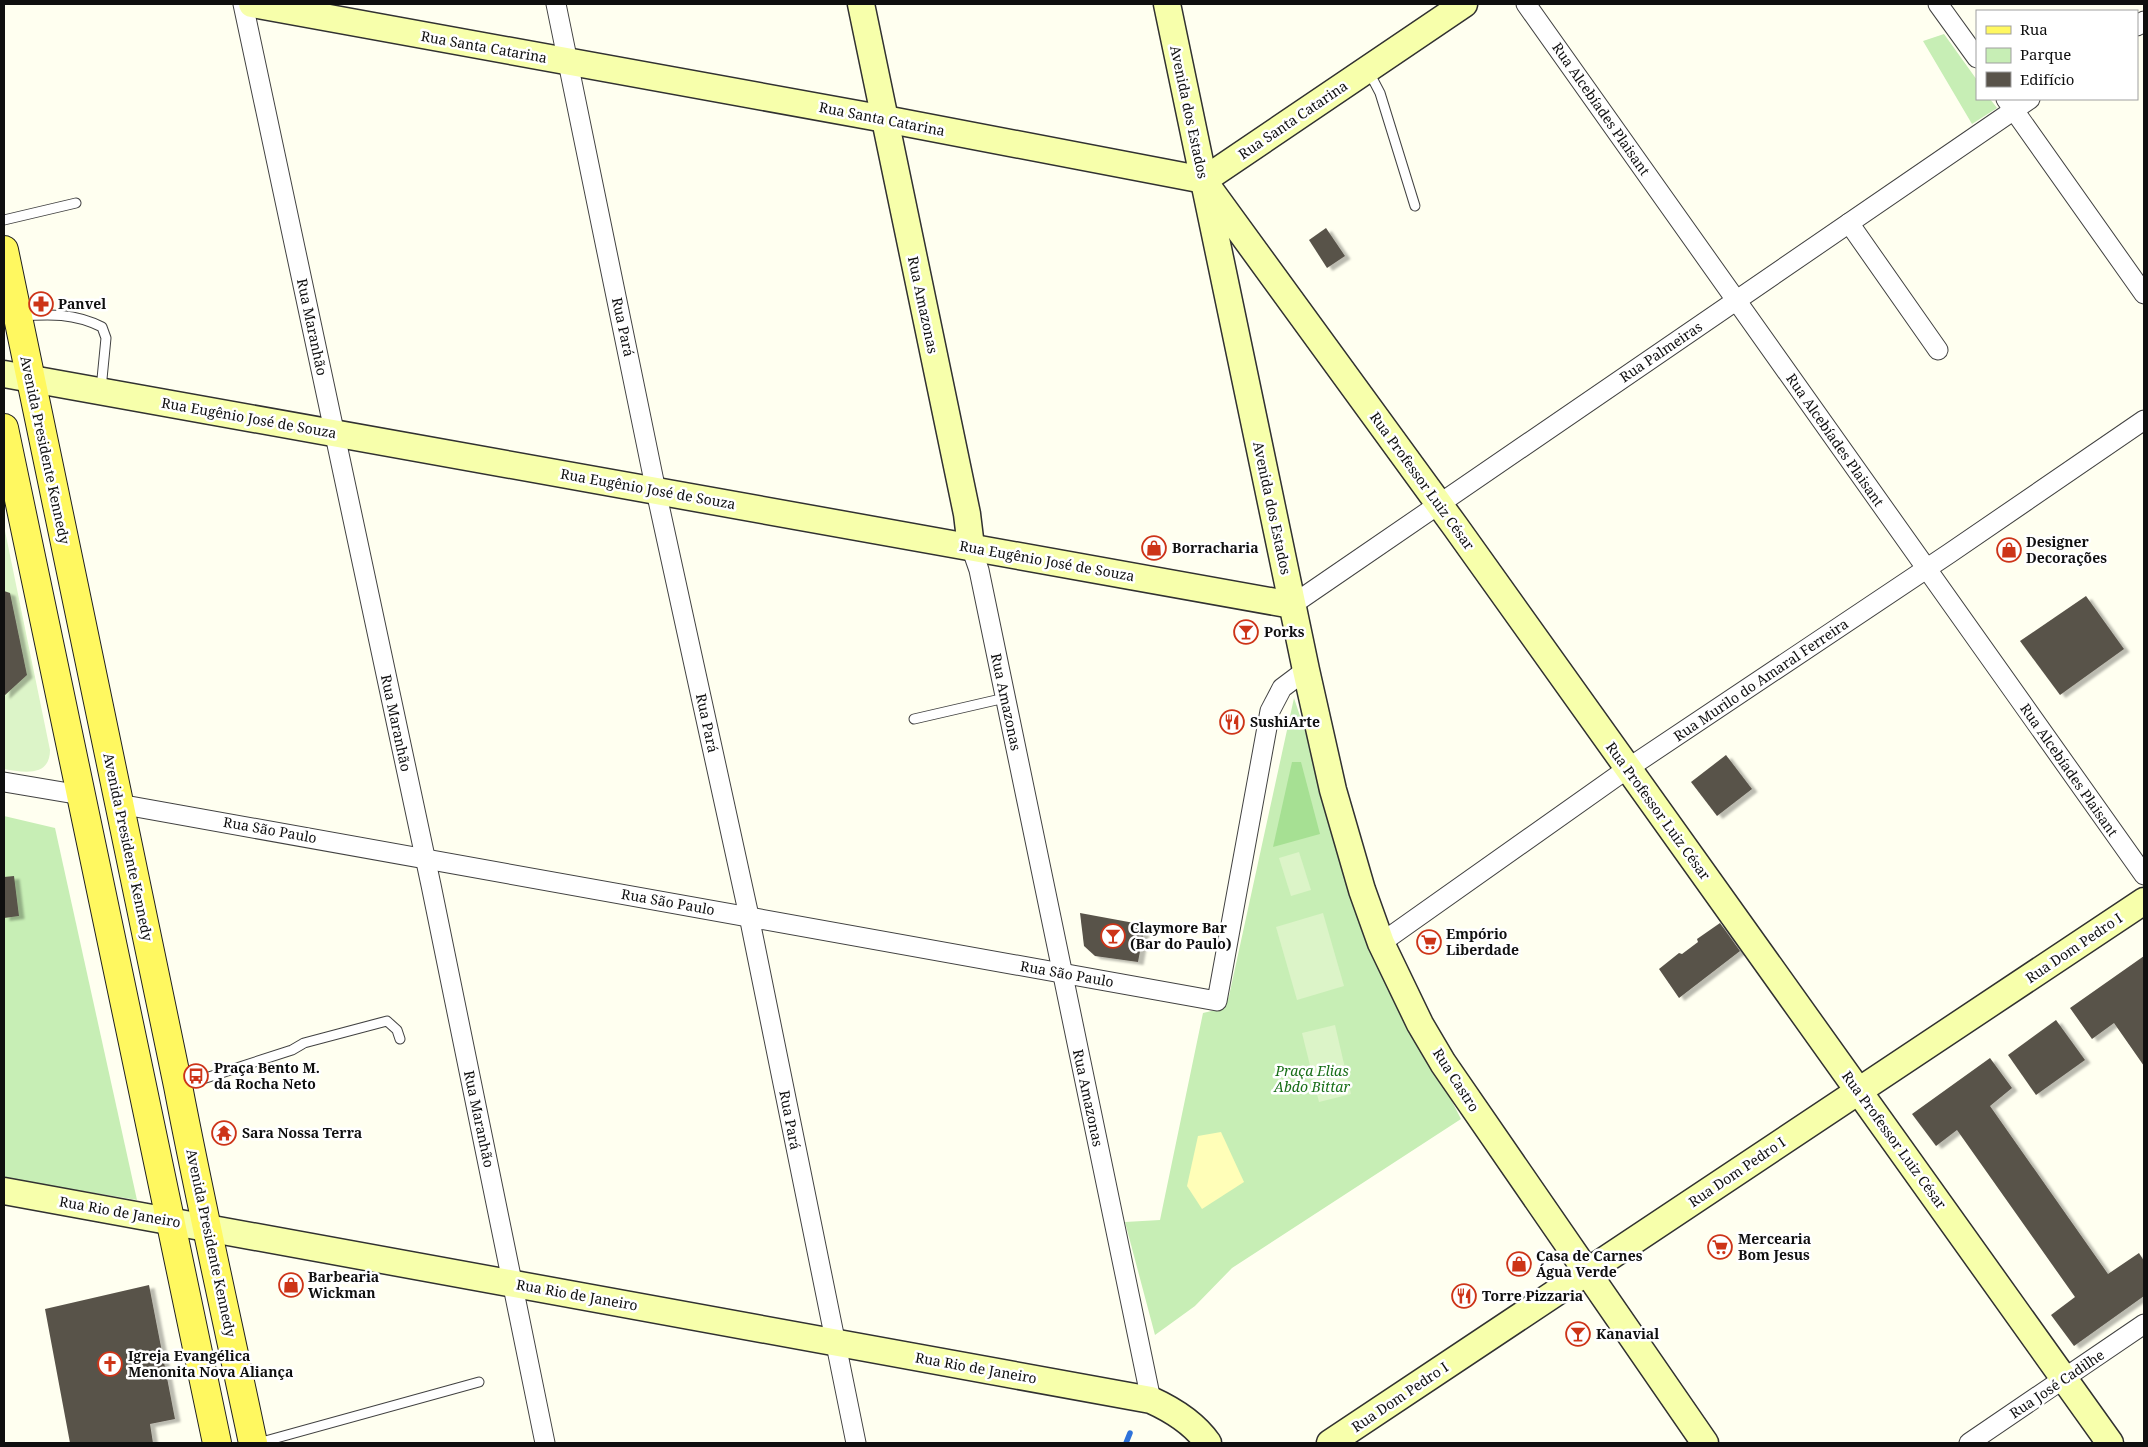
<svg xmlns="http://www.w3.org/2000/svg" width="2148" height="1447" font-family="'Noto Serif',serif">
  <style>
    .green { fill: #c7eeb5 }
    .forest { fill: #a6e093 }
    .sand { fill: #fffeb8 }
    .pitch { fill: #dcf4c8 }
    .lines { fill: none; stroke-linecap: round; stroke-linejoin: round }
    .stream { stroke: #2f73da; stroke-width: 5.5 }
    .building { fill: #59534a; filter: url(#shadow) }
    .lane-casing { stroke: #424242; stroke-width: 11 }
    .street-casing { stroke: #424242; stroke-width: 21 }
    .secondary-casing { stroke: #313131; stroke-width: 29 }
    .primary-casing { stroke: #202020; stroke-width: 30 }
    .lane { stroke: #fff; stroke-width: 9 }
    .street { stroke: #fff; stroke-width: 19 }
    .secondary { stroke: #f7ffab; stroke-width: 26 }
    .primary { stroke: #fff860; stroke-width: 28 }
    .labels { text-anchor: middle; stroke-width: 5; stroke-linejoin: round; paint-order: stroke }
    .street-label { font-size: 14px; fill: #0f0f0f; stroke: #fff }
    .poi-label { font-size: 14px; font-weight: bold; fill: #0f0f0f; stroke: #fff; text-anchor: start }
    .park-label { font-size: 14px; font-style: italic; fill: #186e18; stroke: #fff }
  </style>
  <defs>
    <filter id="shadow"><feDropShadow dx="5.5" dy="3" stdDeviation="1" flood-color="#0004"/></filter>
  </defs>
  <rect width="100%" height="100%" fill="#fffff0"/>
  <g class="green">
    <polygon points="1944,34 1977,80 1977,99 1990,99 1997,108 1972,124 1923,41"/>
    <polygon points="1294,698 1383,966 1461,1119 1232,1268 1195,1306 1155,1335 1125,1222 1160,1220 1203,1013 1224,1008 1229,996"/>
    <polygon points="4,816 55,828 137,1200 4,1178"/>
  </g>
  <polygon class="forest" points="1292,762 1301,762 1320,834 1273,847"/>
  <polygon class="sand" points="1221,1132 1244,1182 1202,1209 1187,1186 1198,1136"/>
  <g class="pitch">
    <path d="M4 526 50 750C50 778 22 772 4 769Z"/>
    <polygon points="1299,852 1311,890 1291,896 1279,858"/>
    <polygon points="1323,913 1344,986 1297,1000 1276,927"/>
    <polygon points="1335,1025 1351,1094 1319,1102 1302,1033"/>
  </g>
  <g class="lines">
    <polyline class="stream" points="1126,1443 1130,1433"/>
  </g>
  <g class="building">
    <polygon points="1326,228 1345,256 1327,268 1309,240"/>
    <polygon points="4,591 10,593 27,675 4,696"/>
    <polygon points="2086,596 2124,649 2060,695 2020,641"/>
    <polygon points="1726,755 1752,789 1717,816 1691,782"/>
    <polygon points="14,876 19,916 4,918 4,877"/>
    <polygon points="1080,913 1145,925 1138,962 1095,956 1084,946"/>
    <polygon points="1720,923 1740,951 1679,998 1659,969 1679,953 1682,954 1698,942 1697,939"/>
    <polygon points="2144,956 2144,1066 2114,1023 2092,1039 2070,1008"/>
    <polygon points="2056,1020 2085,1060 2036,1095 2008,1055"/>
    <polygon points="1990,1058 2012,1088 1990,1106 2108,1274 2139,1253 2144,1261 2144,1296 2074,1346 2051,1315 2075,1297 1957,1130 1936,1146 1912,1114"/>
    <polygon points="149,1285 175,1419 150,1424 153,1443 70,1443 45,1309"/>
  </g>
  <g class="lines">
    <g class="lane-casing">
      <g id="lane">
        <polyline points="1369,72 1380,93 1415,206"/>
        <polyline points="4,220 76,203"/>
        <path d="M20 316C50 314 74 313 102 327L106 338 101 389"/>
        <polyline points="914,719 1005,698"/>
        <polyline points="181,1086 292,1050 304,1043 387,1021 397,1030 400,1039"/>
        <polyline points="258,1443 479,1382"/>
      </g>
    </g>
    <g class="street-casing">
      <g id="street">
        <polyline points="243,4 431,885 545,1443"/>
        <polyline points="556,4 656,491 749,916 856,1443"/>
        <polyline points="1526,4 2144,875"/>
        <polyline points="1938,4 1977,58"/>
        <polyline points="2137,26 2144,21"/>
        <polyline points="2006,99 2144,294"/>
        <polyline points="1849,223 1938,350"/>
        <polyline points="971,547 979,570 1151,1400"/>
        <polyline points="1292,605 2030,99"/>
        <polyline points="4,782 81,795"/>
        <polyline points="119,804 1217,1001 1270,711 1282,688 1306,670"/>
        <polyline points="1381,943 1627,769 1950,553 2144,420"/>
        <polyline points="1969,1443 2144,1324"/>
      </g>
    </g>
    <g class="secondary-casing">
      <g id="secondary">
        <polyline points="252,4 885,119 1204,180 1464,4"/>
        <polyline points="861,4 967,514 971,547"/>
        <polyline points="1167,4 1306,670 1333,790 1362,890 1381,943 1420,1024 1443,1063 1705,1443"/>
        <polyline points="1208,187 1455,526 2110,1443"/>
        <polyline points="4,374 1292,605"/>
        <path d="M4 1191 1151 1400C1173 1410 1194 1423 1208 1443"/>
        <polyline points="1330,1443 2144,901"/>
      </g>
    </g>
    <g class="primary-casing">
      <g id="primary">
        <path d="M4 250 178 1086C201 1206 228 1324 253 1443"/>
        <polyline points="4,428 217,1443"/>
      </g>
    </g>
    <use href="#lane" class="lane"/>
    <use href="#street" class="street"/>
    <use href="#secondary" class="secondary"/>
    <use href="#primary" class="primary"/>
  </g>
  <defs>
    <g id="pharmacy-ring" transform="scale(1.25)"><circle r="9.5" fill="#fff" stroke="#cd3418" stroke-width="1.5"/><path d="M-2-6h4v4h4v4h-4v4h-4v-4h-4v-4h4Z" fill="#cd3418"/></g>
    <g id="shop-ring" transform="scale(1.25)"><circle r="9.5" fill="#fff" stroke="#cd3418" stroke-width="1.5"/><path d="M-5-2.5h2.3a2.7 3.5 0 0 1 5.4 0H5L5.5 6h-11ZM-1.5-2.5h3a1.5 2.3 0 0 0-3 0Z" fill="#cd3418"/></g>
    <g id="bar-ring" transform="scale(1.25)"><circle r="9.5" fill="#fff" stroke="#cd3418" stroke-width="1.5"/><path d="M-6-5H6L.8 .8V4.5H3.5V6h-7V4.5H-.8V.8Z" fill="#cd3418"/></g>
    <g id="restaurant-ring" transform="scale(1.25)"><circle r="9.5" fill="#fff" stroke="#cd3418" stroke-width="1.5"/><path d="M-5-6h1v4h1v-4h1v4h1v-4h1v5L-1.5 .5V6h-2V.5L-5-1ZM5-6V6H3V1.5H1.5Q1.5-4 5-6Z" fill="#cd3418"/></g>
    <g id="supermarket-ring" transform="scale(1.25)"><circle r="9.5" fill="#fff" stroke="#cd3418" stroke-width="1.5"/><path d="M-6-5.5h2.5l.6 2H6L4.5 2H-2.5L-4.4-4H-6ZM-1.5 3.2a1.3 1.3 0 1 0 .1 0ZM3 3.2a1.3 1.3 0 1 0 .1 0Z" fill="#cd3418"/></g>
    <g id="bus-ring" transform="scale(1.25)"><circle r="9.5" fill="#fff" stroke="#cd3418" stroke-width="1.5"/><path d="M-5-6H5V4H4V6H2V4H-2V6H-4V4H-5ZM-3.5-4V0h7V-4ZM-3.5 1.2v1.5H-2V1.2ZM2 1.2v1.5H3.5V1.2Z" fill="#cd3418"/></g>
    <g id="temple-ring" transform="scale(1.25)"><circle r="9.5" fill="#fff" stroke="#cd3418" stroke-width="1.5"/><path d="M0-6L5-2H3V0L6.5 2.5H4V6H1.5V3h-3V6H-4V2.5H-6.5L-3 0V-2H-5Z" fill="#cd3418"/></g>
    <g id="church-ring" transform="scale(1.25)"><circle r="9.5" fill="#fff" stroke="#cd3418" stroke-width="1.5"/><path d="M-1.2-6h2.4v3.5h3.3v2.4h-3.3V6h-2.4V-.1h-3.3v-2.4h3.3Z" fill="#cd3418"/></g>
  </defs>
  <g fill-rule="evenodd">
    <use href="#pharmacy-ring" x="41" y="304"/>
    <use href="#shop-ring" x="1154" y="548"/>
    <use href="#shop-ring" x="2009" y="550"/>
    <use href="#bar-ring" x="1246" y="632"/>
    <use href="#restaurant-ring" x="1232" y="722"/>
    <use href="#bar-ring" x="1113" y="936"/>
    <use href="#supermarket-ring" x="1429" y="942"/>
    <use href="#bus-ring" x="196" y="1076"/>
    <use href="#temple-ring" x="224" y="1133"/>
    <use href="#supermarket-ring" x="1720" y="1247"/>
    <use href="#shop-ring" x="1519" y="1264"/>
    <use href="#shop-ring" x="291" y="1285"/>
    <use href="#restaurant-ring" x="1464" y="1296"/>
    <use href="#bar-ring" x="1578" y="1334"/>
    <use href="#church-ring" x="110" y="1364"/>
  </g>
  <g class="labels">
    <g class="street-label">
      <text transform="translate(484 47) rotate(10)" y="5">Rua Santa Catarina</text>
      <text transform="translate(1601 109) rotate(55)" y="5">Rua Alcebíades Plaisant</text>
      <text transform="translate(1189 112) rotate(78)" y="5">Avenida dos Estados</text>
      <text transform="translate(882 119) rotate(11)" y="5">Rua Santa Catarina</text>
      <text transform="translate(1293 120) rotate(-34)" y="5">Rua Santa Catarina</text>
      <text transform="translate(923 305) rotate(78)" y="5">Rua Amazonas</text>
      <text transform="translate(312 327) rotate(78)" y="5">Rua Maranhão</text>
      <text transform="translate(623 327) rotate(78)" y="5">Rua Pará</text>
      <text transform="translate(1661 352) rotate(-34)" y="5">Rua Palmeiras</text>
      <text transform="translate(249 418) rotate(10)" y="5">Rua Eugênio José de Souza</text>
      <text transform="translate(1835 440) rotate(55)" y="5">Rua Alcebíades Plaisant</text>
      <text transform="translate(45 450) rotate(78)" y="5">Avenida Presidente Kennedy</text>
      <text transform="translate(1422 481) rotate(54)" y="5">Rua Professor Luiz César</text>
      <text transform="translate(648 489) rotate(10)" y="5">Rua Eugênio José de Souza</text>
      <text transform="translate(1272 508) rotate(78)" y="5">Avenida dos Estados</text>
      <text transform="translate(1047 561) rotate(10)" y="5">Rua Eugênio José de Souza</text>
      <text transform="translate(1761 680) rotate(-34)" y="5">Rua Murilo do Amaral Ferreira</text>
      <text transform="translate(1006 702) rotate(78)" y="5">Rua Amazonas</text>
      <text transform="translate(396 723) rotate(78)" y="5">Rua Maranhão</text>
      <text transform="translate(707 723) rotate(78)" y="5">Rua Pará</text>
      <text transform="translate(2069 770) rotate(55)" y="5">Rua Alcebíades Plaisant</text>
      <text transform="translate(1658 811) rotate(54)" y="5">Rua Professor Luiz César</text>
      <text transform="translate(270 830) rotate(10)" y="5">Rua São Paulo</text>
      <text transform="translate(128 847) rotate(78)" y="5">Avenida Presidente Kennedy</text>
      <text transform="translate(668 902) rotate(10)" y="5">Rua São Paulo</text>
      <text transform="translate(2074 948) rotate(-34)" y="5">Rua Dom Pedro I</text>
      <text transform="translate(1067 974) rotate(10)" y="5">Rua São Paulo</text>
      <text transform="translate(1456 1080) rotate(57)" y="5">Rua Castro</text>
      <text transform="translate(1088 1098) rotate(78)" y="5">Rua Amazonas</text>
      <text transform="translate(479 1119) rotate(78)" y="5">Rua Maranhão</text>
      <text transform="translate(790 1120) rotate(79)" y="5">Rua Pará</text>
      <text transform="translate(1894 1140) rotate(54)" y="5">Rua Professor Luiz César</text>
      <text transform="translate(1737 1172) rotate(-34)" y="5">Rua Dom Pedro I</text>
      <text transform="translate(120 1212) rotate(10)" y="5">Rua Rio de Janeiro</text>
      <text transform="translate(211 1243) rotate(78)" y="5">Avenida Presidente Kennedy</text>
      <text transform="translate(577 1295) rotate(10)" y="5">Rua Rio de Janeiro</text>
      <text transform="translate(976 1368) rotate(10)" y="5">Rua Rio de Janeiro</text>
      <text transform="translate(2057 1384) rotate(-34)" y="5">Rua José Cadilhe</text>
      <text transform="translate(1400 1397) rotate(-34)" y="5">Rua Dom Pedro I</text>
    </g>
    <g class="poi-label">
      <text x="58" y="309">Panvel</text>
      <text x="2026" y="547">Designer<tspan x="2026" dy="16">Decorações</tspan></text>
      <text x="1172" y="553">Borracharia</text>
      <text x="1264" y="637">Porks</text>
      <text x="1250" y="727">SushiArte</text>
      <text x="1130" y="933">Claymore Bar<tspan x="1130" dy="16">(Bar do Paulo)</tspan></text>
      <text x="1446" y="939">Empório<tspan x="1446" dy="16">Liberdade</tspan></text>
      <text x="214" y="1073">Praça Bento M.<tspan x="214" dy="16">da Rocha Neto</tspan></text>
      <text x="242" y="1138">Sara Nossa Terra</text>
      <text x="1738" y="1244">Mercearia<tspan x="1738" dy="16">Bom Jesus</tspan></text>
      <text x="1536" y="1261">Casa de Carnes<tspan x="1536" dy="16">Água Verde</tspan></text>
      <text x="308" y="1282">Barbearia<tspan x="308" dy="16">Wickman</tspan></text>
      <text x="1482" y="1301">Torre Pizzaria</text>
      <text x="1596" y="1339">Kanavial</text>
      <text x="128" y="1361">Igreja Evangélica<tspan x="128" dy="16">Menonita Nova Aliança</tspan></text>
    </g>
    <g class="park-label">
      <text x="1312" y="1076">Praça Elias<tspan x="1312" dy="16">Abdo Bittar</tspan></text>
    </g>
  </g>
  <rect width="2148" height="1447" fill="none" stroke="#0f0f0f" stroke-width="10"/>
  <rect x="1976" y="10" width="162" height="90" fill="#ffffff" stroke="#9f9f9f"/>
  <rect x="1986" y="26" width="25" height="8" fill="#fff860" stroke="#9f9f9f"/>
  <text x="2020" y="35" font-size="15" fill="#0f0f0f">Rua</text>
  <rect x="1986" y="48" width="25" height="15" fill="#c7eeb5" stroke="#9f9f9f"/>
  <text x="2020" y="60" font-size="15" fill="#0f0f0f">Parque</text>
  <rect x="1986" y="72" width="25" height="15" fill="#59534a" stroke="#9f9f9f"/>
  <text x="2020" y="85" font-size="15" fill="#0f0f0f">Edifício</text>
</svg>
